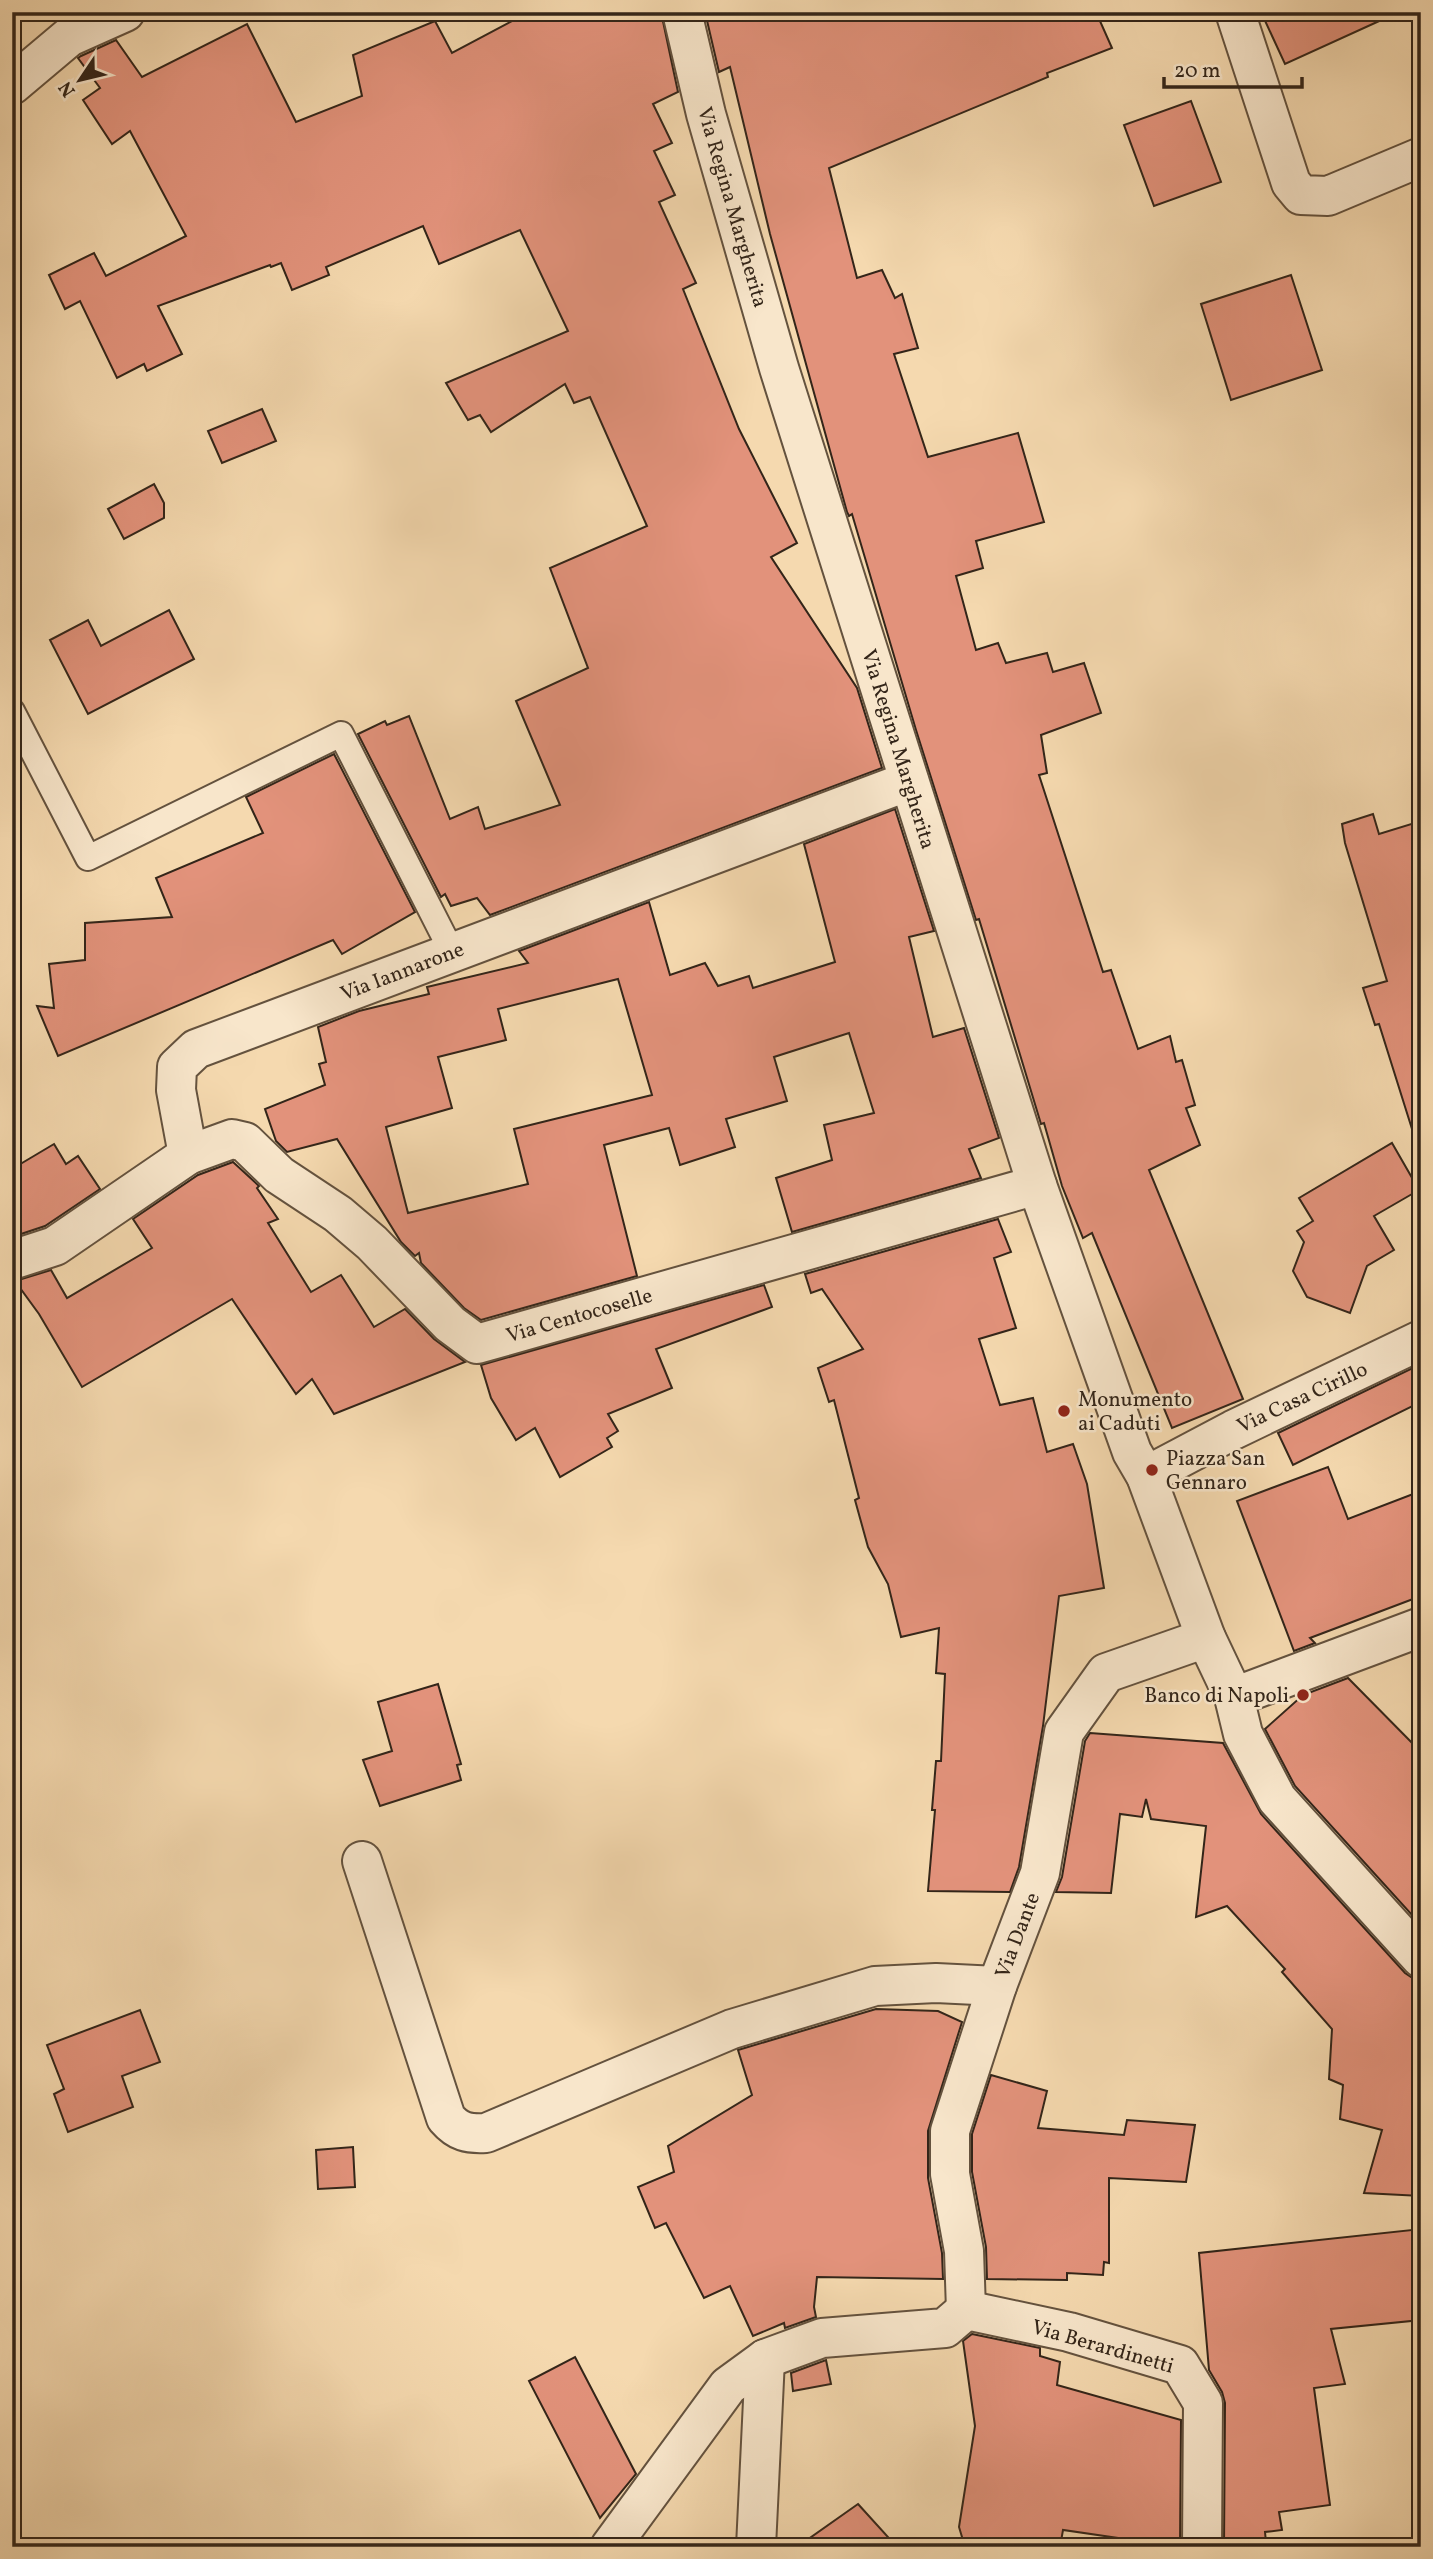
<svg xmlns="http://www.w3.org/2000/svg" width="1433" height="2559" font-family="Vollkorn,serif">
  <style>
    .building { fill: #e2927b; stroke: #332519; stroke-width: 2; fill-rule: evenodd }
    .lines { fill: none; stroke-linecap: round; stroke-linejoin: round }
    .service-casing { stroke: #64523e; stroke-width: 28 }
    .minor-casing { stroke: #64523e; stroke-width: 42 }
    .tertiary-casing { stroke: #64523e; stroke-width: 42 }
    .service { stroke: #f8e6cb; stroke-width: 24 }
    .minor { stroke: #f8e6cb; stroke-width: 38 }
    .tertiary { stroke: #f8e6cb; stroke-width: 38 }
    .poi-dot { fill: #8f2418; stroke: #f8e6cb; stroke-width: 2.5 }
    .labels { text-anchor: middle; stroke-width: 5; stroke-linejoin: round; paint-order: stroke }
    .street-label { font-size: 21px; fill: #332519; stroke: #f8e6cb }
    .poi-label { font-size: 21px; fill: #332519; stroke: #f8e6cb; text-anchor: start }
  </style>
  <rect width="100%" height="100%" fill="#f5d9af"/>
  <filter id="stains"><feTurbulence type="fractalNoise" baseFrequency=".00286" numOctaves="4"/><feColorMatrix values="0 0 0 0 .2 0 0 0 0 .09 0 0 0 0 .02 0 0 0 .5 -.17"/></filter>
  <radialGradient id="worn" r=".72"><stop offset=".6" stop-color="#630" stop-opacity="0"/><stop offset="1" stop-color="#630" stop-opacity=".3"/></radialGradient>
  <g class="building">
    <polygon points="529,12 661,12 678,92 653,104 672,143 654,151 675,195 659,202 696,283 683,289 739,429 797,543 771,557 857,688 882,768 490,915 477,898 451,906 445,894 441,897 358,734 385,721 387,725 409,716 450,819 478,807 485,829 560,805 516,701 588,668 550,568 647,526 590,397 574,403 565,384 491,432 480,415 468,420 446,383 568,331 520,230 439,264 423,226 326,267 329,275 292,290 281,263 271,267 270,265 158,306 182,354 147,371 144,364 117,378 80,301 65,309 49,275 94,253 106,276 186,236 130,131 112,144 83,100 100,88 78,58 81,56 116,40 142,77 247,24 296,122 362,96 353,55 435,21 452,53"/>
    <polygon points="705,12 1096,12 1112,48 1047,73 1048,77 829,168 857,278 882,270 895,298 902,294 918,348 894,354 928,457 1018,433 1044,522 976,541 983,568 956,576 976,650 998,643 1006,663 1047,653 1053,672 1084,663 1101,713 1041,735 1047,773 1039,775 1103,972 1111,970 1138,1049 1170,1036 1176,1062 1182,1060 1195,1105 1186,1108 1200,1145 1149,1170 1243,1399 1172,1428 1092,1233 1083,1238 1062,1186 1044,1123 1041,1124 979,919 976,920 916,730 852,514 849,516 847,512 770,234 730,67 719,72"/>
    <polygon points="1261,12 1399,12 1285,64"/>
    <polygon points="1191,101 1221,182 1154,206 1124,125"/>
    <polygon points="1291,275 1322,370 1231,400 1201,304"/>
    <polygon points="262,409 276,441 222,463 208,431"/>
    <polygon points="154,484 164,503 164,518 124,539 108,509"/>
    <polygon points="169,610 194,659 88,714 50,640 88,620 101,646"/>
    <polygon points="334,754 415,912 342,954 333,940 58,1056 37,1006 54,1008 49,964 85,960 85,923 172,917 156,878 263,833 246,797"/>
    <path d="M895 809 934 931 909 937 933 1037 964 1028 999 1138 969 1149 981 1178 792 1232 776 1178 832 1160 824 1125 874 1113 849 1033 774 1057 787 1101 726 1119 735 1147 680 1165 669 1128 604 1145 637 1276 481 1320 464 1308 421 1263 419 1253 415 1256 401 1242 337 1139 287 1152 276 1141 265 1109 325 1085 319 1064 326 1062 318 1027 359 1011 429 994 427 987 528 963 519 951 649 902 670 975 705 963 718 986 749 976 753 988 835 962 804 844ZM618 979 652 1095 514 1129 528 1184 408 1213 386 1127 452 1108 438 1057 506 1040 498 1009Z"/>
    <polygon points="1373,814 1379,834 1421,821 1421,1128 1412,1129 1379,1024 1375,1025 1363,988 1387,981 1345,843 1342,824"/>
    <polygon points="1392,1143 1419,1190 1374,1216 1394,1250 1367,1266 1350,1313 1307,1297 1293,1271 1304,1242 1297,1231 1313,1221 1299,1198"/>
    <polygon points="54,1144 66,1164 78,1156 100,1189 45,1226 12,1237 12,1169"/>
    <polygon points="233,1162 259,1186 257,1188 278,1219 268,1223 311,1292 341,1275 374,1327 405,1309 434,1339 465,1362 334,1414 312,1379 296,1394 232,1299 82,1387 39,1314 15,1281 51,1270 67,1298 152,1248 133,1219 198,1175"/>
    <polygon points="998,1219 1011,1252 994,1258 1016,1328 979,1339 1000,1405 1033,1398 1047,1452 1073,1444 1087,1484 1104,1588 1059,1596 1043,1726 1019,1867 1010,1892 928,1891 935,1810 932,1810 936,1761 941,1761 945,1674 936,1673 939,1628 901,1637 888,1584 868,1547 855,1500 859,1498 834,1400 829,1402 818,1368 863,1349 822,1289 811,1293 805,1274"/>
    <polygon points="764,1285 772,1307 656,1349 672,1388 608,1414 618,1431 607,1438 612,1447 560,1477 535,1428 516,1440 491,1398 481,1365"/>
    <polygon points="1421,1364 1421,1402 1293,1465 1278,1433"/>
    <polygon points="1328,1467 1348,1519 1421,1491 1421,1596 1310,1638 1315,1643 1294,1651 1237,1501"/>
    <polygon points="1348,1678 1421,1752 1421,1925 1295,1786 1265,1729 1303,1695"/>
    <polygon points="438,1684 461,1764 457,1765 461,1780 380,1806 363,1760 392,1751 378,1702"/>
    <polygon points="1090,1733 1223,1743 1261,1814 1405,1973 1414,1979 1421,1979 1421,2196 1364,2193 1382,2130 1340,2119 1343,2085 1329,2079 1332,2029 1282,1972 1285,1969 1227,1906 1196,1917 1206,1826 1151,1819 1146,1799 1142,1817 1120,1814 1111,1893 1056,1892 1062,1877 1085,1741"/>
    <polygon points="876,2009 938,2011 962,2022 928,2131 928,2178 942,2253 943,2279 817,2277 814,2307 816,2317 785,2328 784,2323 753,2336 730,2286 704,2298 666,2223 655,2228 638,2187 674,2172 668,2146 752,2095 738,2050"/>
    <polygon points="140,2010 160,2062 122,2076 133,2107 68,2132 54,2094 64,2089 47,2045"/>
    <polygon points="991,2075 1047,2091 1038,2128 1124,2135 1127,2120 1195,2125 1186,2182 1109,2178 1109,2263 1104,2262 1103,2275 1067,2273 1067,2280 987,2279 986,2247 972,2172 972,2134"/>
    <polygon points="353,2147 355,2187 318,2189 316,2150"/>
    <polygon points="1421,2229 1421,2320 1331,2329 1345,2384 1314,2388 1330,2505 1279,2512 1282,2530 1265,2532 1266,2542 1224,2547 1225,2403 1222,2392 1209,2370 1199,2253"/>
    <polygon points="972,2334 1040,2348 1040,2356 1060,2362 1057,2385 1181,2420 1180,2547 1063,2530 1060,2547 965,2547 959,2527 975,2426 963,2341"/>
    <polygon points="575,2357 636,2474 600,2518 529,2381"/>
    <polygon points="826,2360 831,2384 793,2391 791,2373"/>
    <polygon points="858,2504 897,2547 797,2547"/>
  </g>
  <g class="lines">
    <g class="service-casing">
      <polyline id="service" points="12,711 88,858 341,734 452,952"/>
    </g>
    <g class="minor-casing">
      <g id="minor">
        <polyline points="1235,12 1291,183 1301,195 1328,196 1421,157"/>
        <polyline points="12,85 69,37 125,12"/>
        <polyline points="188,1155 176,1090 177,1067 196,1049 909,781"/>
        <polyline points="12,1260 55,1246 188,1155 232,1139 245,1142 279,1175 338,1214 372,1243 450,1324 477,1344 1037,1185 779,368 706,114 682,12"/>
        <polyline points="1234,1697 1421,1627"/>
        <path d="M362 1861 446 2118C458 2132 468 2134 486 2133L732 2029 875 1986 936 1983 997 1986"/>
        <polyline points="966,2310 964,2251 950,2174 950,2131 997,1986 1040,1873 1064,1732 1106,1673 1206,1638"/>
        <polyline points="966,2310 1069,2332 1180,2365 1203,2403 1202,2547"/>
        <polyline points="610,2547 728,2386 765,2359 822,2338 945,2328 966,2310"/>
        <polyline points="756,2547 765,2359"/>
      </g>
    </g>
    <g class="tertiary-casing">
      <g id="tertiary">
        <polyline points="1037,1185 1132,1452 1146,1476 1206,1638 1234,1697 1243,1734 1277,1799 1421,1958"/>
        <polyline points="1146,1476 1233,1430 1421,1340"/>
      </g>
    </g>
    <use href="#service" class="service"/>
    <use href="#minor" class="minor"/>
    <use href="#tertiary" class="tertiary"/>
  </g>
  <g class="poi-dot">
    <circle cx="1064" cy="1411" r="7"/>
    <circle cx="1152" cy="1470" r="7"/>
    <circle cx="1303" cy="1695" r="7"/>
  </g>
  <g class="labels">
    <g class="street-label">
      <text transform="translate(733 207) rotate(74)" y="7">Via Regina Margherita</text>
      <text transform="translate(899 749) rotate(73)" y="7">Via Regina Margherita</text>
      <text transform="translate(402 971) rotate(-21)" y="7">Via Iannarone</text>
      <text transform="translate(579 1315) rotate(-16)" y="7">Via Centocoselle</text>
      <text transform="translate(1302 1397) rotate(-25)" y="7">Via Casa Cirillo</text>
      <text transform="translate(1017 1935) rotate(-69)" y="7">Via Dante</text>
      <text transform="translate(1103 2346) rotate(16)" y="7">Via Berardinetti</text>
    </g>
    <g class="poi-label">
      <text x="1078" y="1406">Monumento<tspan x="1078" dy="24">ai Caduti</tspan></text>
      <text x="1166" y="1465">Piazza San<tspan x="1166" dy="24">Gennaro</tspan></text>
      <text x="1289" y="1702" text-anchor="end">Banco di Napoli</text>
    </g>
  </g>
  <rect width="1433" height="2559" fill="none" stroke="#f5d9af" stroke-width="42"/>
  <rect x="14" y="14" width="1405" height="2531" fill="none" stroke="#332519" stroke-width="3.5"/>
  <rect x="21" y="21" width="1391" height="2517" fill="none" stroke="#332519" stroke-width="2"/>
  <g transform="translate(80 80) rotate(235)" stroke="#f8e6cb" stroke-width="5" paint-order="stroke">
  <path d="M0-5L12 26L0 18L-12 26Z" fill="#332519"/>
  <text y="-10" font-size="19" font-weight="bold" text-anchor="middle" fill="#332519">N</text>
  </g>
  <path d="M1164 77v10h138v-10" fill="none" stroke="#332519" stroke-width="3.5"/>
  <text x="1174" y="77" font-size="21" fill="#332519" stroke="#f8e6cb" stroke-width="5" paint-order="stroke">20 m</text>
  <rect width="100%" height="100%" filter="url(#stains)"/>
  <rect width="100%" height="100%" fill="url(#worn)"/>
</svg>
